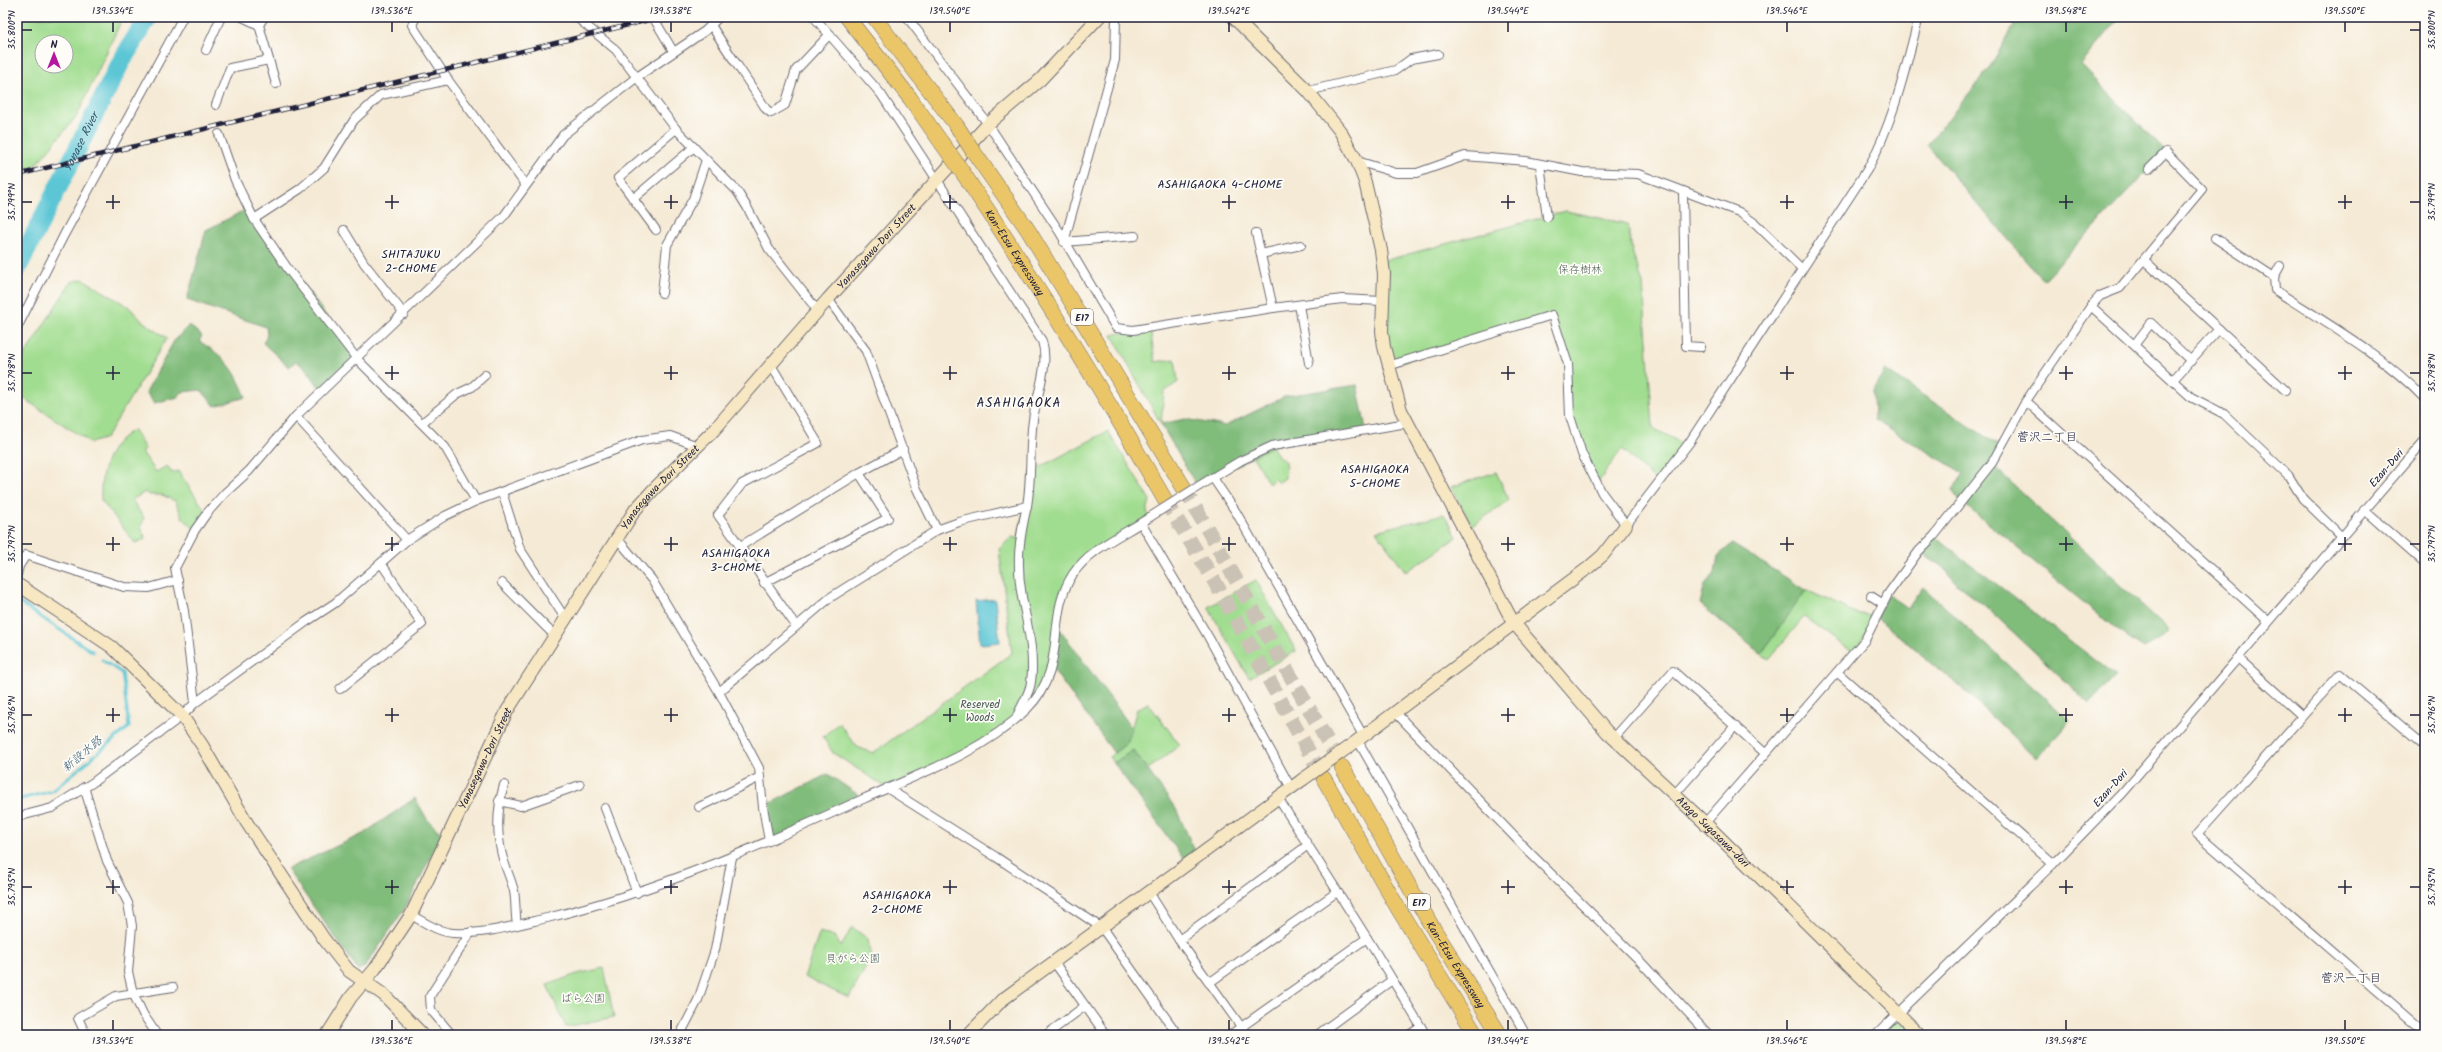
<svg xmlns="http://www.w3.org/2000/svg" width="2442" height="1052" font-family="Kalam,'Klee One',sans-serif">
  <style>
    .green { fill: #a1dd90; stroke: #628066; fill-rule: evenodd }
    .forest { fill: #80bc7a; stroke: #516f5a }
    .water { fill: #5bc6d5; stroke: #3e7488 }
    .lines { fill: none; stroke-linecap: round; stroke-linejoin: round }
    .stream { stroke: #5bc6d5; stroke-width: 3 }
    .river { stroke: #5bc6d5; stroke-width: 19 }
    .highway-tunnel { stroke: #cbc2b6; stroke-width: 15; stroke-dasharray: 15 8; stroke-linecap: butt }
    .street-casing { stroke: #6c6871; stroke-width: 10 }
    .secondary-casing { stroke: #6c6871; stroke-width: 14 }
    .highway-casing { stroke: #6c6871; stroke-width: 16 }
    .street { stroke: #fff; stroke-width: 8 }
    .secondary { stroke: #f7e8c3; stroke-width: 12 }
    .highway { stroke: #ebc669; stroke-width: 15 }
    .rail-casing { stroke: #22223b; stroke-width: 4.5 }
    .rail { stroke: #fdfcf7; stroke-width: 3; stroke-dasharray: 9; stroke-linecap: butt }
    .street-bridge-casing { stroke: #6c6871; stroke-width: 10; stroke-linecap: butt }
    .secondary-bridge-casing { stroke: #6c6871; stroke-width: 14; stroke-linecap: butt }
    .highway-bridge-casing { stroke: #6c6871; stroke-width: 16; stroke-linecap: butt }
    .street-bridge { stroke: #fff; stroke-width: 8 }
    .secondary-bridge { stroke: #f7e8c3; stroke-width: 12 }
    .highway-bridge { stroke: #ebc669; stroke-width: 15 }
    .ticks { fill: none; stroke: #22223b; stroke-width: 1.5 }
    .labels { text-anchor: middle; stroke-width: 3.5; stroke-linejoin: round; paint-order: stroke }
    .shield { fill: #fdfcf7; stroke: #646373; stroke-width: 1 }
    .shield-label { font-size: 10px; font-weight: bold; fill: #22223b }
    .street-label { font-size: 11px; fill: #22223b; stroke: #fdfcf7 }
    .park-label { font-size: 11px; fill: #485a54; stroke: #fdfcf7 }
    .water-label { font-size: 12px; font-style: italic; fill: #365b71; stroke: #fdfcf7 }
    .neighbourhood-label { font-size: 12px; fill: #22223b; stroke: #fdfcf7 }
    .quarter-label { font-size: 13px; letter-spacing: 1px; fill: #22223b; stroke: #fdfcf7 }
    .neatline { fill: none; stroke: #22223b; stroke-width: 1.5 }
    .ticks-label { font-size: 10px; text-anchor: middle; fill: #22223b }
  </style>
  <rect width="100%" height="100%" fill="#fdfcf7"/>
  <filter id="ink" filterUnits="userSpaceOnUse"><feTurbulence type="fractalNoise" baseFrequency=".025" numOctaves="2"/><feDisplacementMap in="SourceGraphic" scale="8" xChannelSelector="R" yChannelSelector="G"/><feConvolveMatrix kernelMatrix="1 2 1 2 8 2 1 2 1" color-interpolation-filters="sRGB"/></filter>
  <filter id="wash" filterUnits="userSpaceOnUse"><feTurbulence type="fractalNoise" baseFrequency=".012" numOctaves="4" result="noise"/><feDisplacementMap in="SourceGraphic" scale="16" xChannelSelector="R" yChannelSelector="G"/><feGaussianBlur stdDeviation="0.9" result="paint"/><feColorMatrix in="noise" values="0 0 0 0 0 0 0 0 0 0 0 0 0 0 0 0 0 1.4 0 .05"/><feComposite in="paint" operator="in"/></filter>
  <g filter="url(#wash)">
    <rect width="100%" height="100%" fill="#f5ead5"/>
    <g class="green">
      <path d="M17 17H123L77 116 17 187ZM42 42H66V66H42Z"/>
      <polygon points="1566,211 1628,224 1632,251 1643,284 1653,428 1687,446 1658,483 1622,449 1597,484 1570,416 1568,364 1552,315 1388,366 1383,261"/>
      <polygon points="83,279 129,307 142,321 167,338 106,438 91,443 17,394 17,367 71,282"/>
      <polygon points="1150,327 1155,362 1175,359 1178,382 1164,392 1161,424 1112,335"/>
      <path d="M134 430 145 449 142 452 156 472 167 466 172 473 178 471 207 513 195 530 183 518 175 501 162 495H150L145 492 132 500 144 518 141 528 146 539 135 543 101 500C100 473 107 443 134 430Z"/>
      <polygon points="1108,431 1150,500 1147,512 1150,517 1086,558 1064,595 1052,668 1034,701 980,744 887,788 833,753 823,737 839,723 857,747 873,753 1012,653 999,549 1012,537 1018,539 1031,472"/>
      <polygon points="1272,446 1279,457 1286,462 1285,478 1278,483 1274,479 1269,484 1252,455"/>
      <polygon points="1496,472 1509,500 1472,526 1451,487"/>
      <polygon points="1444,514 1457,537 1406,572 1376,531"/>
      <polygon points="1256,580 1296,651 1249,678 1208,607"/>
      <polygon points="1806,590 1856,613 1876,617 1854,653 1804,617 1769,659 1761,654"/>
      <polygon points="1148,703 1180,745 1147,770 1133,750 1114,763 1109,757 1127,743 1137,709"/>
      <polygon points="852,927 868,939 871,958 849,998 804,977 820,932 836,938 841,947"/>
      <polygon points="604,968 614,1017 566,1027 547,985 577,974"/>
      <polygon points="1899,1013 1920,1035 1876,1035"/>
    </g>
    <g class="forest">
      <polygon points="2019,17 2120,17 2081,65 2166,152 2043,280 1927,145 1988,70"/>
      <polygon points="249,208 357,359 322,391 307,370 296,361 289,367 263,343 267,335 266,327 187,300 206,230"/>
      <path d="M189 325 202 336 199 341C227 359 233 366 246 397L215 406 201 390 182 392 178 397 154 403 146 392 174 341Z"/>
      <polygon points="1885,370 2001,447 1992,463 2003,475 2169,630 2159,640 2144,648 2116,629 1960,501 1953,490 1963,473 1874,420 1873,392"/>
      <polygon points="1357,385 1366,429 1272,446 1199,486 1195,483 1161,424 1185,419 1225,426 1286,396"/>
      <polygon points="1934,536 2116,676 2090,704 1984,605 1958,585 1941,565 1919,551"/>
      <polygon points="1732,544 1806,590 1761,654 1700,604 1705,584 1715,573 1718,556"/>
      <polygon points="1923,587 2070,721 2036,759 1970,695 1876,617 1888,594 1908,608"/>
      <polygon points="1056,624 1132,728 1127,743 1114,753 1052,668"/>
      <polygon points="1133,750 1176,809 1198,858 1188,865 1114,763"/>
      <polygon points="828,774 864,799 769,841 763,807"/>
      <polygon points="415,798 427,819 442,834 407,905 365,967 358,970 287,869 363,834"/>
    </g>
    <polygon class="water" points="995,599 1000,642 980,644 976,601"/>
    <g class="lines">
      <g class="stream">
        <polyline points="17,601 93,652"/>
        <polyline points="17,800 52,791 129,727 122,673 102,660"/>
      </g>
      <path class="river" id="s1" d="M17 269 121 62 148 17"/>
    </g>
  </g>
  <g filter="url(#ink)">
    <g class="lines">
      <g class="highway-tunnel">
        <polyline points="1184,488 1342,767"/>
        <polyline points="1165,500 1212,577 1324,779"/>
      </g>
      <g class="street-casing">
        <g id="street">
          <polyline points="242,17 259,25"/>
          <polyline points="264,17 259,25 276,84"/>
          <polyline points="416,17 412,25 448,80 525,184"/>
          <polyline points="576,17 616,50 676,129 737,191 747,207 769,249 818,311"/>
          <polyline points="653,17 673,51"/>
          <polyline points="907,17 988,124 1059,231 1116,328 1133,330 1273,308 1342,299 1382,301"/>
          <polyline points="1116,17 1115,60 1064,242 1135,236"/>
          <path d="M711 25C729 54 748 80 766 109L771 113 785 105 796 70 830 34"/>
          <polyline points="206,50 221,17"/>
          <polyline points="1308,91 1396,70 1411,59 1438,54"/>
          <polyline points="216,105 230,68 269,60"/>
          <polyline points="219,134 235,180 254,219 300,189 324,168 354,120 381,95 448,80"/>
          <polyline points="1357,161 1396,173 1417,173 1465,156 1526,161 1582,172 1638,174 1739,212 1756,224 1802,269"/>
          <polyline points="1540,164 1547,217"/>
          <polyline points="1683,193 1686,346 1701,347"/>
          <polyline points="633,199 694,147"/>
          <polyline points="254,219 288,269 357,359 445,447 476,501"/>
          <polyline points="344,230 364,263 404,314"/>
          <polyline points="656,230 618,178 676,129"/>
          <polyline points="1256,233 1273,308"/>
          <polyline points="2215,238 2274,277"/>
          <polyline points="1261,254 1301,245"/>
          <polyline points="2144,260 2285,390"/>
          <path d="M2280 266 2274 277 2275 290C2327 324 2382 354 2425 399"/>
          <polyline points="662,293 667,245 693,199 706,160"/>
          <polyline points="828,299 866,351 916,487 937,530"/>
          <polyline points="1299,305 1309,363"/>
          <polyline points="2091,306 2100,296 2120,288 2202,189 2166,152 2149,169"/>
          <polyline points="17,328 64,235 183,17"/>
          <polyline points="2135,344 2151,323 2191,361"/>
          <polyline points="771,365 818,443 742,484 718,515 796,626"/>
          <path d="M1388 366 1552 315 1568 364 1570 416 1582 454 1602 493 1626 525 1689 443 1867 170C1894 122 1905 69 1919 17"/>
          <polyline points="2173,380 2219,329"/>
          <polyline points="2026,401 2268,621"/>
          <polyline points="296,416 407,540"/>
          <polyline points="422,423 457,394 472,387 485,375"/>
          <polyline points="1213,478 1236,512 1364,737"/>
          <polyline points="1199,486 1240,461 1272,446 1407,423"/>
          <polyline points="502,492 520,549 565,618"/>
          <polyline points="2364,510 2425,564"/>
          <polyline points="1141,523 1209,638 1291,788"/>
          <polyline points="616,537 652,580 719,692 759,768 763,807 769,841"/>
          <polyline points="739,547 859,473 903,449"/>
          <polyline points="17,575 19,566 26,555 124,587 149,588 178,580"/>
          <polyline points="502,583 555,636"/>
          <polyline points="764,583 888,518 859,473"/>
          <polyline points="1871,596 1882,603"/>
          <polyline points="2238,658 2302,716"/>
          <polyline points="1837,672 2053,864"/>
          <polyline points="340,689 422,624 381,563"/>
          <path d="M719 692 831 597 937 530 959 522 1027 506C1032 477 1029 448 1033 420 1036 396 1050 365 1042 341L881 94 814 17"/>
          <polyline points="195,703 184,611 175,568 195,530 207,513 225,493 249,471 296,416 504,216 563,135 637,77 705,31 719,17"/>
          <polyline points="1395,712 1531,854 1638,959 1709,1035"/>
          <path d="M1017 716C1021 706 1030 693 1031 682 1035 654 1027 624 1022 597 1016 563 1019 539 1027 506"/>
          <polyline points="1614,738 1673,671 1765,753"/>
          <polyline points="1358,741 1526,1035"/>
          <polyline points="2425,746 2340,674 2197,834 2425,1032"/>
          <path d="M504 785C497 809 496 831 502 855 505 867 511 879 514 891 516 902 515 914 517 925"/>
          <polyline points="84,787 107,861 128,903 132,926 128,972 133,993 143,1014 157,1035"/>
          <polyline points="887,788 996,857 1102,928 1178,1035"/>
          <polyline points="1674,795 1735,726"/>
          <polyline points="1278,798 1367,938 1426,1035"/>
          <polyline points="499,801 521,806 580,785"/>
          <polyline points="699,807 760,777"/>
          <polyline points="605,808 637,893"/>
          <polyline points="17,817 52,808 92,783 182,716 195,703 306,622 335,603 407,540 445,516 476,501 642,440 670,436 698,446"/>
          <polyline points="1705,823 1865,640 1888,594 1919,551 1934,536 1992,463 2026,401 2091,306 2191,397 2224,414 2288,475 2303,499 2341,536"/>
          <polyline points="1150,894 1179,940 1247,1035"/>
          <path d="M411 915C424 922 438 932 453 933 483 935 517 925 547 918 658 891 760 846 863 799 919 774 982 753 1027 709 1070 666 1044 618 1073 574 1090 548 1125 534 1150 517"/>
          <polyline points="1179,940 1308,845"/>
          <polyline points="1054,962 1106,1035"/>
          <polyline points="1209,983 1337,892"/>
          <polyline points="86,1035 78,1018 116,996 173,987"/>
          <polyline points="452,1035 431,1010 430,996 471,932"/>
          <polyline points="680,1035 698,1000 715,950 732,857"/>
          <polyline points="1046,1035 1085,1006"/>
          <polyline points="1230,1035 1367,938"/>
          <polyline points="1317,1035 1392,980"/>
          <polyline points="1409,1035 1421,1027"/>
          <polyline points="1876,1035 2053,864 2122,793 2425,440"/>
        </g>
      </g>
      <g class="secondary-casing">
        <g id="secondary">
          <path id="s2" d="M1233 17 1308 91 1340 131 1357 161 1365 182 1381 250 1384 274 1382 331 1384 347 1401 410 1513 622 1607 732 1705 823 1920 1035"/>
          <polyline points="17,584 112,647 182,716 202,745 247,823 324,939 349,971 384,995 423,1035"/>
          <polyline points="1350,746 1588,568 1603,555 1626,525"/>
          <path id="s3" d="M327 1035 351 997 375 969 411 915 507 711 635 510 654 489 714 430 828 299 988 124 1040 80 1099 17"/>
          <polyline points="968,1035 1002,1000 1302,780"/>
        </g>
      </g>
      <g class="highway-casing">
        <g id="highway">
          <polyline points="847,17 910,98 941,142"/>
          <polyline points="874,17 956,125"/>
          <polyline points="973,151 1028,230 1184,488"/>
          <path id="s4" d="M959 167C1032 276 1100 386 1165 500"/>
          <path id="s5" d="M1342 767 1431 925 1500 1035"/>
          <polyline points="1324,779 1399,910 1476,1035"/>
        </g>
      </g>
      <use href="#street" class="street"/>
      <use href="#secondary" class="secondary"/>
      <use href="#highway" class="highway"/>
      <g class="rail-casing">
        <polyline id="rail" points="17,175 661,17"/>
      </g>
      <use href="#rail" class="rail"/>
      <g class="street-bridge-casing">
        <polyline id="street-bridge" points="1150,517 1199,486"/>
      </g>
      <g class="secondary-bridge-casing">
        <polyline id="secondary-bridge" points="1302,780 1350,746"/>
      </g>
      <g class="highway-bridge-casing">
        <g id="highway-bridge">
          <polyline points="956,125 973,151"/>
          <polyline points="941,142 959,167"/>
        </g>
      </g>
      <use href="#street-bridge" class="street-bridge"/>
      <use href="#secondary-bridge" class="secondary-bridge"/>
      <use href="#highway-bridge" class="highway-bridge"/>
    </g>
  </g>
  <path class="ticks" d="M113 22V32M392 22V32M671 22V32M950 22V32M1229 22V32M1508 22V32M1787 22V32M2066 22V32M2345 22V32M22 30H32M2410 30H2420M113 195V209M392 195V209M671 195V209M950 195V209M1229 195V209M1508 195V209M1787 195V209M2066 195V209M2345 195V209M22 202H32M106 202H120M385 202H399M664 202H678M943 202H957M1222 202H1236M1501 202H1515M1780 202H1794M2059 202H2073M2338 202H2352M2410 202H2420M113 366V380M392 366V380M671 366V380M950 366V380M1229 366V380M1508 366V380M1787 366V380M2066 366V380M2345 366V380M22 373H32M106 373H120M385 373H399M664 373H678M943 373H957M1222 373H1236M1501 373H1515M1780 373H1794M2059 373H2073M2338 373H2352M2410 373H2420M113 537V551M392 537V551M671 537V551M950 537V551M1229 537V551M1508 537V551M1787 537V551M2066 537V551M2345 537V551M22 544H32M106 544H120M385 544H399M664 544H678M943 544H957M1222 544H1236M1501 544H1515M1780 544H1794M2059 544H2073M2338 544H2352M2410 544H2420M113 708V722M392 708V722M671 708V722M950 708V722M1229 708V722M1508 708V722M1787 708V722M2066 708V722M2345 708V722M22 715H32M106 715H120M385 715H399M664 715H678M943 715H957M1222 715H1236M1501 715H1515M1780 715H1794M2059 715H2073M2338 715H2352M2410 715H2420M113 880V894M392 880V894M671 880V894M950 880V894M1229 880V894M1508 880V894M1787 880V894M2066 880V894M2345 880V894M22 887H32M106 887H120M385 887H399M664 887H678M943 887H957M1222 887H1236M1501 887H1515M1780 887H1794M2059 887H2073M2338 887H2352M2410 887H2420M113 1020V1030M392 1020V1030M671 1020V1030M950 1020V1030M1229 1020V1030M1508 1020V1030M1787 1020V1030M2066 1020V1030M2345 1020V1030"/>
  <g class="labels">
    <g class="shield">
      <rect x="1071" y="309" width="22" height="16" rx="3"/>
      <rect x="1408" y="894" width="22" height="16" rx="3"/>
    </g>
    <g class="shield-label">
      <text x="1082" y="321">E17</text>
      <text x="1419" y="906">E17</text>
    </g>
    <g class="street-label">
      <text dy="4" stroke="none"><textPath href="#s3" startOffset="968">Yanasegawa-Dori Street</textPath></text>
      <text dy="4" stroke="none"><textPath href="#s4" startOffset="102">Kan-Etsu Expressway</textPath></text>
      <text transform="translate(2386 468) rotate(-49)" y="4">Ezan-Dori</text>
      <text dy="4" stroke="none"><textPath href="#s3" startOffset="644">Yanasegawa-Dori Street</textPath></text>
      <text dy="4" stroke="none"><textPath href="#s3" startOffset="320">Yanasegawa-Dori Street</textPath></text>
      <text transform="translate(2110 788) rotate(-48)" y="4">Ezan-Dori</text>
      <text dy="4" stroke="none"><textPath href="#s2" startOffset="976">Atago Sugasawa-dori</textPath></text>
      <text dy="4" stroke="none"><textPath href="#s5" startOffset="228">Kan-Etsu Expressway</textPath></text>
    </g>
    <g class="park-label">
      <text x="1580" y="273">保存樹林</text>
      <text x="980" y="708">Reserved<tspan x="980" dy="13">Woods</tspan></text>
      <text x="853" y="962">貝がら公園</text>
      <text x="583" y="1002">ばら公園</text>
    </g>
    <g class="water-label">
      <text dy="4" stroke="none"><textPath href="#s1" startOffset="142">Yanase River</textPath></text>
      <text transform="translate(82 754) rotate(-40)" y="4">新設水路</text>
    </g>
    <g class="neighbourhood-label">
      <text x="1220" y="188">ASAHIGAOKA 4-CHOME</text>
      <text x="411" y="258">SHITAJUKU<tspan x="411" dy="14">2-CHOME</tspan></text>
      <text x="2047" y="441">菅沢二丁目</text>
      <text x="1375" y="473">ASAHIGAOKA<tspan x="1375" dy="14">5-CHOME</tspan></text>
      <text x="736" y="557">ASAHIGAOKA<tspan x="736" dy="14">3-CHOME</tspan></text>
      <text x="897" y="899">ASAHIGAOKA<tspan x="897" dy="14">2-CHOME</tspan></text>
      <text x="2351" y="982">菅沢一丁目</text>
    </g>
    <g class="quarter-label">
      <text x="1019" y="407">ASAHIGAOKA</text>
    </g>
  </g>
  <rect width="2442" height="1052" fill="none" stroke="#fdfcf7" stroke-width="44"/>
  <g transform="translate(54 54)"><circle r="19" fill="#fdfcf7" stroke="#a5a5ac"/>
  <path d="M0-3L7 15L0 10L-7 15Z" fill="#b5179e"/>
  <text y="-6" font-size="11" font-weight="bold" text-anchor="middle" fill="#22223b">N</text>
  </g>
  <rect x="22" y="22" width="2398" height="1008" class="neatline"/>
  <g class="ticks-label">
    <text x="113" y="14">139.534°E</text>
    <text x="392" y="14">139.536°E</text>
    <text x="671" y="14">139.538°E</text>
    <text x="950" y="14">139.540°E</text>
    <text x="1229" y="14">139.542°E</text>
    <text x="1508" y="14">139.544°E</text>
    <text x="1787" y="14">139.546°E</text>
    <text x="2066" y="14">139.548°E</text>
    <text x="2345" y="14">139.550°E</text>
    <text transform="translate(11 30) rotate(-90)" y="4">35.800°N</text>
    <text transform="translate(2431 30) rotate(-90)" y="4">35.800°N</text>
    <text transform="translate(11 202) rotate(-90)" y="4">35.799°N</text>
    <text transform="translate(2431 202) rotate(-90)" y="4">35.799°N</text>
    <text transform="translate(11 373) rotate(-90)" y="4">35.798°N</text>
    <text transform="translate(2431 373) rotate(-90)" y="4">35.798°N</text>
    <text transform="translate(11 544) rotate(-90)" y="4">35.797°N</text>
    <text transform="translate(2431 544) rotate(-90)" y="4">35.797°N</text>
    <text transform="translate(11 715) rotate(-90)" y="4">35.796°N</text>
    <text transform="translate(2431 715) rotate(-90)" y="4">35.796°N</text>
    <text transform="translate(11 887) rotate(-90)" y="4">35.795°N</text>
    <text transform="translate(2431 887) rotate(-90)" y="4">35.795°N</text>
    <text x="113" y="1044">139.534°E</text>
    <text x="392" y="1044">139.536°E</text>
    <text x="671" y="1044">139.538°E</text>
    <text x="950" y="1044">139.540°E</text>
    <text x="1229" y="1044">139.542°E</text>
    <text x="1508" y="1044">139.544°E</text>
    <text x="1787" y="1044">139.546°E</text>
    <text x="2066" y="1044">139.548°E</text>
    <text x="2345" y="1044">139.550°E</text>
  </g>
</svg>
